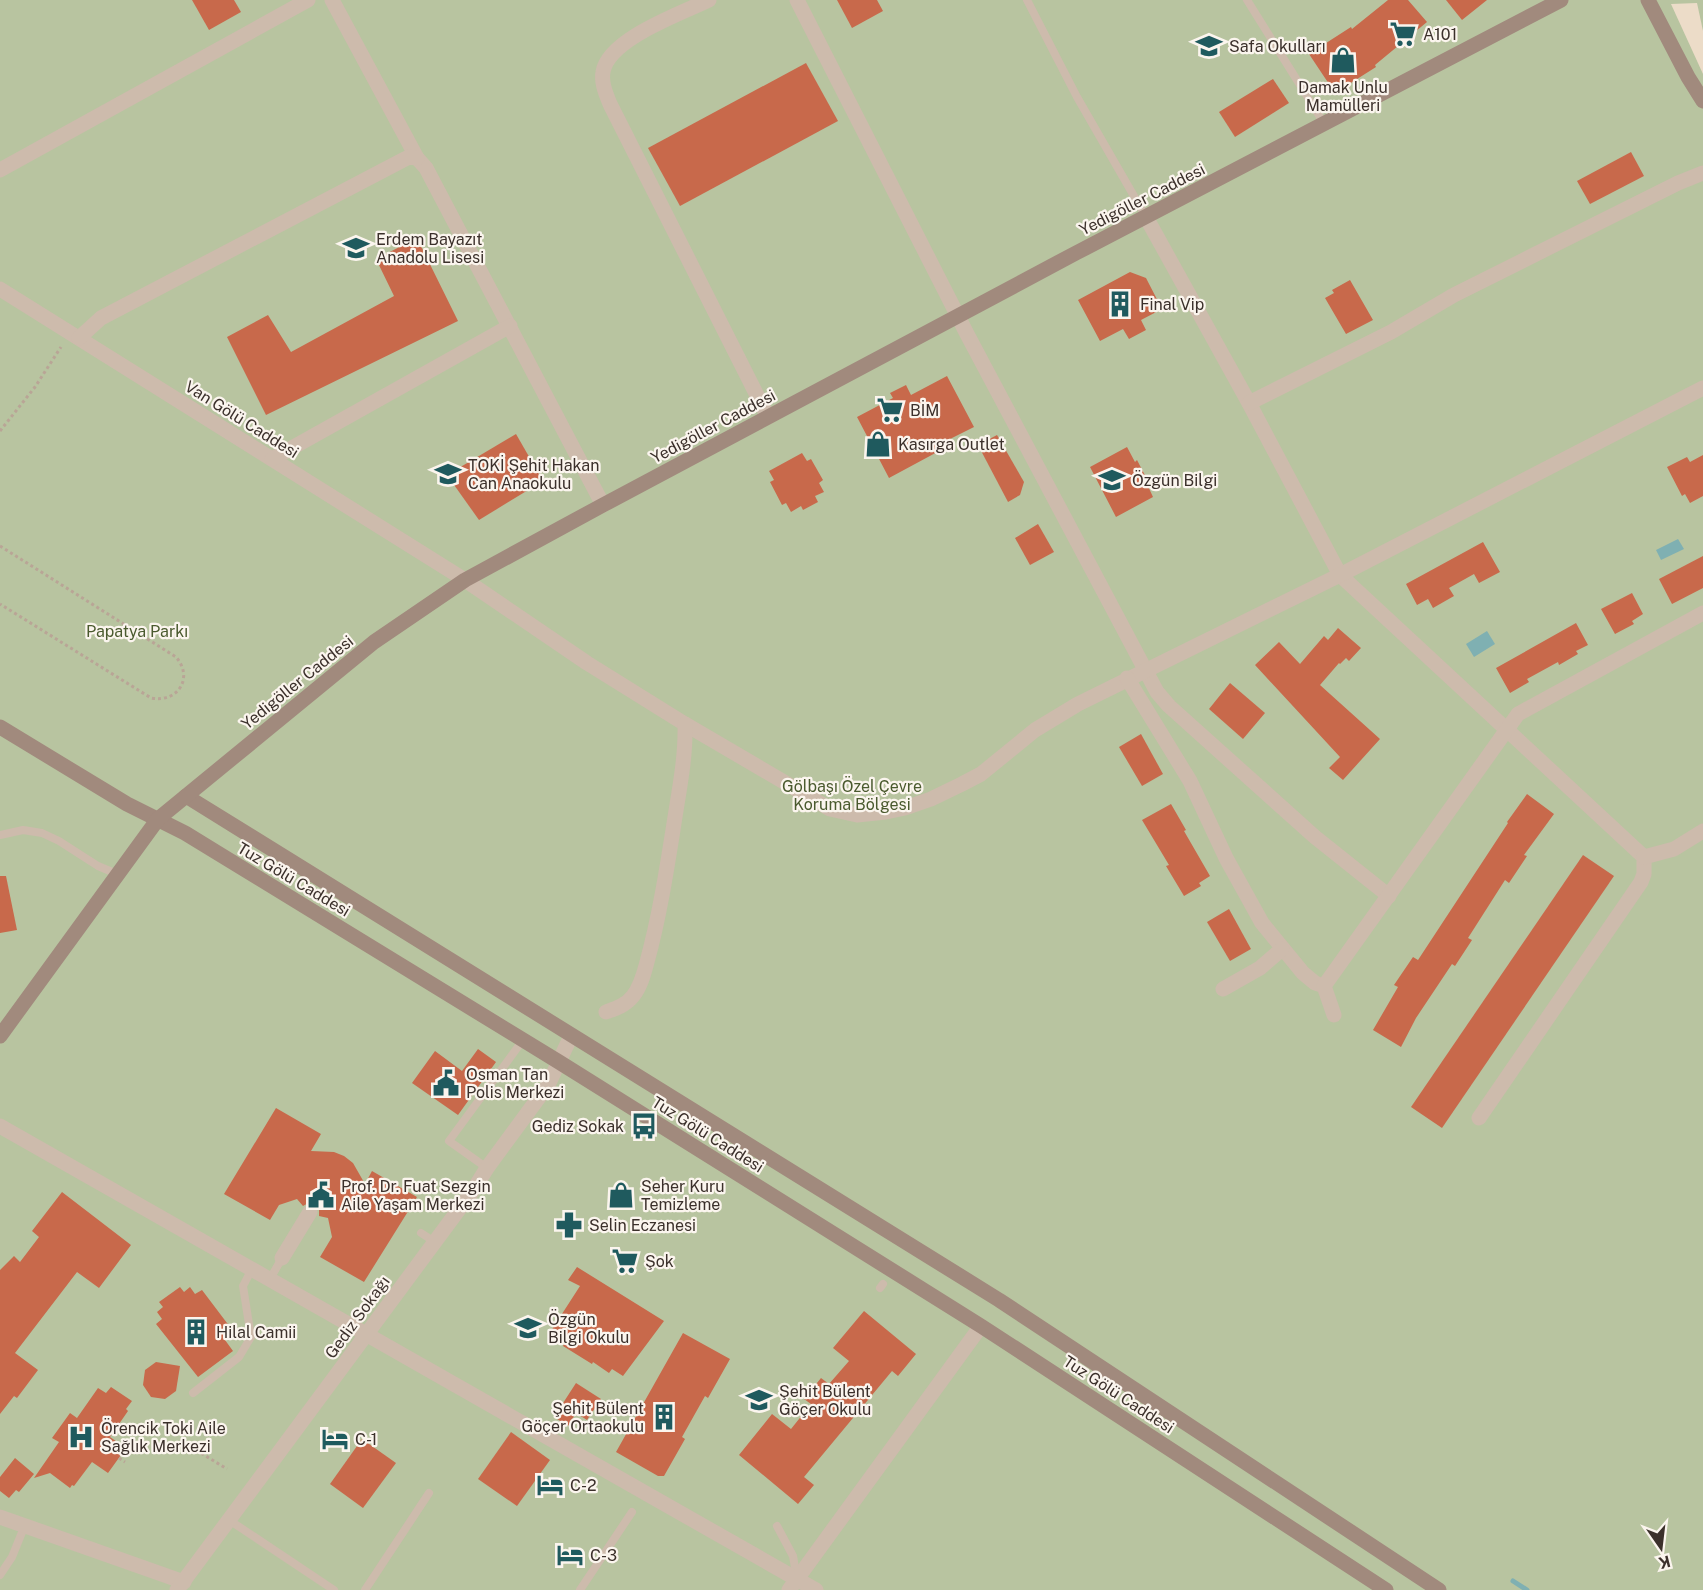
<svg xmlns="http://www.w3.org/2000/svg" width="1703" height="1590" font-family="'Public Sans',sans-serif">
  <style>
    .green { fill: #b8c4a0 }
    .plaza { fill: #ecdcc8 }
    .water { fill: #7fb0b2 }
    .lines { fill: none; stroke-linecap: round; stroke-linejoin: round }
    .stream { stroke: #7fb0b2; stroke-width: 5 }
    .building { fill: #c8694b }
    .path { stroke: #b9a596; stroke-width: 3; stroke-dasharray: 3 3; stroke-linecap: butt }
    .lane { stroke: #cdbbac; stroke-width: 8 }
    .street { stroke: #cdbbac; stroke-width: 15 }
    .secondary { stroke: #a18a7d; stroke-width: 15 }
    .labels { text-anchor: middle; stroke-width: 4.5; stroke-linejoin: round; paint-order: stroke }
    .poi-label { font-size: 16px; fill: #3b302b; stroke: #fbf5ee; text-anchor: start }
    .street-label { font-size: 16px; fill: #3b302b; stroke: #fbf5ee }
    .park-label { font-size: 16px; fill: #4a5a2e; stroke: #fbf5ee }
  </style>
  <rect width="100%" height="100%" fill="#f4ebe1"/>
  <rect class="green" x="0" y="0" width="1703" height="1590"/>
  <polygon class="plaza" points="1697,3 1703,31 1703,74 1671,4"/>
  <g class="water">
    <polygon points="1678,539 1684,549 1661,560 1656,550"/>
    <polygon points="1487,631 1495,644 1474,657 1466,644"/>
  </g>
  <g class="lines">
    <polyline class="stream" points="1513,1581 1527,1590"/>
  </g>
  <g class="building">
    <polygon points="192,0 234,0 241,12 209,30"/>
    <polygon points="837,0 877,0 883,11 852,28"/>
    <polygon points="1388,0 1408,0 1427,22 1375,65 1376,67 1335,93 1309,54 1351,27 1352,29"/>
    <polygon points="1446,0 1487,0 1462,20"/>
    <polygon points="806,63 838,121 680,206 648,148"/>
    <polygon points="1273,79 1289,103 1235,137 1219,112"/>
    <polygon points="1631,152 1644,176 1590,204 1577,181"/>
    <polygon points="417,238 458,321 266,415 227,337 268,315 291,352 394,296 376,259"/>
    <polygon points="1130,272 1146,278 1162,309 1141,320 1146,330 1129,339 1123,329 1100,341 1078,300"/>
    <polygon points="1350,280 1373,320 1346,334 1325,298 1334,293 1332,290"/>
    <polygon points="947,376 974,427 938,445 941,450 889,478 857,417 893,398 890,393 906,385 911,395"/>
    <polygon points="516,434 543,481 479,520 447,475"/>
    <polygon points="997,435 1024,482 1020,495 1008,502 978,445"/>
    <polygon points="1127,447 1135,462 1137,460 1149,483 1147,484 1153,497 1116,517 1090,467"/>
    <polygon points="802,453 807,461 811,459 823,480 819,483 824,492 815,496 818,502 803,510 801,506 791,512 786,503 782,505 770,482 774,480 769,471"/>
    <polygon points="1703,455 1703,496 1690,503 1685,494 1682,496 1667,467 1687,457 1690,462"/>
    <polygon points="1038,524 1054,552 1030,565 1015,538"/>
    <polygon points="1483,542 1500,572 1479,583 1474,574 1449,588 1454,596 1433,608 1428,599 1417,605 1406,584"/>
    <polygon points="1703,556 1703,588 1672,604 1659,579"/>
    <polygon points="1632,593 1643,614 1632,621 1634,624 1615,634 1601,609"/>
    <polygon points="1576,623 1588,645 1576,651 1578,654 1559,665 1558,662 1527,679 1529,682 1510,693 1496,668"/>
    <polygon points="1338,628 1361,648 1349,661 1346,658 1340,664 1339,663 1320,685 1380,739 1343,780 1329,768 1340,757 1255,665 1279,642 1300,664 1324,636 1328,640"/>
    <polygon points="1230,683 1265,713 1243,739 1209,709"/>
    <polygon points="1141,734 1163,774 1142,786 1119,747"/>
    <polygon points="1527,794 1554,814 1524,855 1527,856 1509,883 1505,880 1468,938 1472,940 1455,966 1452,964 1416,1018 1401,1047 1373,1030 1398,987 1394,985 1413,957 1418,960 1508,823 1507,822"/>
    <polygon points="1171,804 1186,830 1184,831 1210,876 1199,883 1201,886 1184,896 1166,866 1169,865 1142,820"/>
    <polygon points="1583,855 1614,876 1442,1128 1411,1107"/>
    <polygon points="0,876 6,876 17,930 0,933"/>
    <polygon points="1229,909 1251,949 1230,961 1207,922"/>
    <polygon points="478,1049 496,1062 458,1115 412,1083 435,1051 462,1071"/>
    <polygon points="276,1108 321,1134 311,1151 334,1152 344,1156 353,1163 365,1184 372,1171 417,1197 364,1282 320,1257 332,1237 328,1218 319,1216 319,1208 316,1204 310,1202 303,1206 297,1199 279,1205 270,1220 224,1194"/>
    <polygon points="62,1192 131,1245 99,1288 77,1272 15,1353 38,1370 17,1398 14,1396 0,1414 0,1270 14,1256 20,1262 39,1237 32,1231"/>
    <polygon points="577,1267 664,1321 623,1376 612,1369 609,1373 593,1362 592,1364 563,1346 564,1344 549,1334 580,1286 568,1280"/>
    <polygon points="180,1287 184,1292 190,1287 195,1294 202,1290 230,1327 227,1329 232,1335 225,1340 233,1351 198,1377 156,1324 162,1319 157,1312 163,1307 159,1302"/>
    <polygon points="864,1311 916,1354 898,1376 892,1371 804,1477 814,1485 798,1504 739,1455 772,1414 791,1429 811,1404 804,1399 821,1378 829,1384 849,1361 833,1348"/>
    <polygon points="683,1333 730,1359 708,1398 705,1396 682,1437 685,1439 664,1476 658,1476 616,1452"/>
    <polygon points="156,1362 180,1366 176,1391 165,1399 151,1397 143,1385 145,1370"/>
    <polygon points="576,1383 601,1399 587,1420 576,1413 568,1426 554,1417"/>
    <polygon points="111,1387 132,1401 126,1409 128,1411 110,1437 126,1448 108,1473 92,1462 74,1486 72,1485 70,1488 50,1473 34,1478 59,1442 52,1438 70,1413 77,1418 98,1388 106,1393"/>
    <polygon points="511,1432 550,1460 517,1506 478,1479"/>
    <polygon points="362,1439 396,1463 363,1508 330,1484"/>
    <polygon points="15,1458 34,1474 19,1492 16,1490 9,1498 0,1491 0,1477"/>
  </g>
  <g class="lines">
    <g class="path">
      <polyline points="0,431 35,387 61,347"/>
      <path d="M0 546 176 657C194 678 178 703 151 698L0 604"/>
      <polyline points="191,1447 227,1469"/>
      <polyline points="119,1458 125,1462"/>
    </g>
    <g class="lane">
      <polyline points="1027,0 1077,97 1146,217"/>
      <polyline points="1247,0 1325,125"/>
      <polyline points="0,835 23,830 42,833 59,841 98,866 117,874"/>
      <polyline points="487,1168 449,1141 523,1040"/>
      <polyline points="421,1233 435,1242"/>
      <polyline points="270,1279 282,1258"/>
      <polyline points="880,1288 883,1284"/>
      <polyline points="193,1393 239,1357 251,1337 243,1286 252,1269"/>
      <polyline points="229,1520 334,1590"/>
      <polyline points="777,1526 793,1556 797,1579"/>
      <polyline points="0,1575 12,1557 25,1525"/>
      <polyline points="365,1590 429,1493"/>
      <polyline points="580,1590 632,1512"/>
    </g>
    <g class="street">
      <polyline points="332,0 417,158 426,168 603,505"/>
      <path d="M709 0C682 13 608 39 603 72 601 83 606 94 610 104L768 417"/>
      <polyline points="797,0 967,334 1157,692 1169,706 1315,837 1389,896"/>
      <polyline points="0,170 308,0"/>
      <polyline points="1146,217 1249,403 1340,575 1644,857 1644,874 1641,882 1479,1118"/>
      <polyline points="0,289 465,580 587,663 685,724 830,809 857,815 886,812 905,808 931,799 962,784 981,774 1035,730 1078,704 1340,575 1703,388"/>
      <polyline points="79,338 101,318 403,160 409,157 417,158"/>
      <polyline points="1249,403 1391,332 1454,295 1678,183 1703,173"/>
      <polyline points="272,459 510,326"/>
      <polyline points="1127,678 1190,781 1226,858 1262,923 1303,973 1315,983 1324,986"/>
      <polyline points="1644,857 1674,849 1703,831"/>
      <polyline points="1223,989 1260,968 1282,949"/>
      <path d="M606 1012C617 1008 626 1005 633 996 641 986 644 973 647 962 659 918 666 874 673 830 678 795 686 760 685 724"/>
      <polyline points="1334,1015 1324,986 1518,714 1703,613"/>
      <polyline points="0,1126 816,1590"/>
      <polyline points="282,1258 310,1212"/>
      <polyline points="0,1517 184,1582"/>
      <polyline points="177,1590 474,1189 487,1168 548,1085 571,1036"/>
      <polyline points="789,1590 981,1326"/>
    </g>
    <g class="secondary">
      <polyline points="1648,0 1688,77 1703,101"/>
      <polyline points="0,727 127,804 185,833 559,1062 981,1326 1386,1590"/>
      <polyline points="186,796 999,1300 1439,1590"/>
      <polyline points="0,1036 158,819 374,642 465,580 603,505 1076,253 1561,0"/>
    </g>
  </g>
  <defs>
    <g id="supermarket-bare" transform="scale(2.07)"><path d="M-6-5.5h2.5l.6 2H6L4.5 2H-2.5L-4.4-4H-6ZM-1.5 3.2a1.3 1.3 0 1 0 .1 0ZM3 3.2a1.3 1.3 0 1 0 .1 0Z" fill="#1f5a5e" stroke="#fbf5ee" stroke-width="2.5" paint-order="stroke"/></g>
    <g id="school-bare" transform="scale(2.07)"><path d="M0-5L7-2L0 1L-7-2ZM-4 1L0 2.5L4 1V4Q0 6-4 4Z" fill="#1f5a5e" stroke="#fbf5ee" stroke-width="2.5" paint-order="stroke"/></g>
    <g id="shop-bare" transform="scale(2.07)"><path d="M-5-2.5h2.3a2.7 3.5 0 0 1 5.4 0H5L5.5 6h-11ZM-1.5-2.5h3a1.5 2.3 0 0 0-3 0Z" fill="#1f5a5e" stroke="#fbf5ee" stroke-width="2.5" paint-order="stroke"/></g>
    <g id="building-bare" transform="scale(2.07)"><path d="M-4-6H4V6H1V3H-1V6H-4ZM-2.5-4.3h1.7v1.8h-1.7ZM.8-4.3h1.7v1.8H.8ZM-2.5-1h1.7V.8h-1.7ZM.8-1h1.7V.8H.8Z" fill="#1f5a5e" stroke="#fbf5ee" stroke-width="2.5" paint-order="stroke"/></g>
    <g id="civic-bare" transform="scale(2.07)"><path d="M-.6-6.5H3V-4.5H.6V-3L4-1V1h2V6H-6V1h2V-1L-.6-3ZM-1.2 2.5V6h2.4V2.5Z" fill="#1f5a5e" stroke="#fbf5ee" stroke-width="2.5" paint-order="stroke"/></g>
    <g id="bus-bare" transform="scale(2.07)"><path d="M-5-6H5V4H4V6H2V4H-2V6H-4V4H-5ZM-3.5-4V0h7V-4ZM-3.5 1.2v1.5H-2V1.2ZM2 1.2v1.5H3.5V1.2Z" fill="#1f5a5e" stroke="#fbf5ee" stroke-width="2.5" paint-order="stroke"/></g>
    <g id="pharmacy-bare" transform="scale(2.07)"><path d="M-2-6h4v4h4v4h-4v4h-4v-4h-4v-4h4Z" fill="#1f5a5e" stroke="#fbf5ee" stroke-width="2.5" paint-order="stroke"/></g>
    <g id="hospital-bare" transform="scale(2.07)"><path d="M-5-5h3v3.5h4V-5h3V5h-3V1.5h-4V5h-3Z" fill="#1f5a5e" stroke="#fbf5ee" stroke-width="2.5" paint-order="stroke"/></g>
    <g id="hotel-bare" transform="scale(2.07)"><path d="M-6-4.5h1.5V1H6V5H4.5V3h-9V5H-6ZM-4 0a1.8 1.8 0 1 1 3.6 0ZM.5 0V-2.5h3Q6-2.5 6 0Z" fill="#1f5a5e" stroke="#fbf5ee" stroke-width="2.5" paint-order="stroke"/></g>
  </defs>
  <g fill-rule="evenodd">
    <use href="#supermarket-bare" x="1403" y="34"/>
    <use href="#school-bare" x="1209" y="46"/>
    <use href="#shop-bare" x="1343" y="60"/>
    <use href="#school-bare" x="356" y="248"/>
    <use href="#building-bare" x="1120" y="304"/>
    <use href="#supermarket-bare" x="890" y="410"/>
    <use href="#shop-bare" x="878" y="444"/>
    <use href="#school-bare" x="448" y="474"/>
    <use href="#school-bare" x="1112" y="480"/>
    <use href="#civic-bare" x="446" y="1083"/>
    <use href="#bus-bare" x="644" y="1126"/>
    <use href="#civic-bare" x="321" y="1195"/>
    <use href="#shop-bare" x="621" y="1195"/>
    <use href="#pharmacy-bare" x="569" y="1225"/>
    <use href="#supermarket-bare" x="625" y="1261"/>
    <use href="#school-bare" x="528" y="1328"/>
    <use href="#building-bare" x="196" y="1332"/>
    <use href="#school-bare" x="759" y="1400"/>
    <use href="#building-bare" x="664" y="1417"/>
    <use href="#hospital-bare" x="81" y="1437"/>
    <use href="#hotel-bare" x="335" y="1439"/>
    <use href="#hotel-bare" x="550" y="1485"/>
    <use href="#hotel-bare" x="570" y="1555"/>
  </g>
  <g class="labels">
    <g class="poi-label">
      <text x="1423" y="40">A101</text>
      <text x="1229" y="52">Safa Okulları</text>
      <text x="1343" y="93" text-anchor="middle">Damak Unlu<tspan x="1343" dy="18">Mamülleri</tspan></text>
      <text x="376" y="245">Erdem Bayazıt<tspan x="376" dy="18">Anadolu Lisesi</tspan></text>
      <text x="1140" y="310">Final Vip</text>
      <text x="910" y="416">BİM</text>
      <text x="898" y="450">Kasırga Outlet</text>
      <text x="468" y="471">TOKİ Şehit Hakan<tspan x="468" dy="18">Can Anaokulu</tspan></text>
      <text x="1132" y="486">Özgün Bilgi</text>
      <text x="466" y="1080">Osman Tan<tspan x="466" dy="18">Polis Merkezi</tspan></text>
      <text x="624" y="1132" text-anchor="end">Gediz Sokak</text>
      <text x="341" y="1192">Prof. Dr. Fuat Sezgin<tspan x="341" dy="18">Aile Yaşam Merkezi</tspan></text>
      <text x="641" y="1192">Seher Kuru<tspan x="641" dy="18">Temizleme</tspan></text>
      <text x="589" y="1231">Selin Eczanesi</text>
      <text x="645" y="1267">Şok</text>
      <text x="548" y="1325">Özgün<tspan x="548" dy="18">Bilgi Okulu</tspan></text>
      <text x="216" y="1338">Hilal Camii</text>
      <text x="779" y="1397">Şehit Bülent<tspan x="779" dy="18">Göçer Okulu</tspan></text>
      <text x="644" y="1414" text-anchor="end">Şehit Bülent<tspan x="644" dy="18">Göçer Ortaokulu</tspan></text>
      <text x="101" y="1434">Örencik Toki Aile<tspan x="101" dy="18">Sağlık Merkezi</tspan></text>
      <text x="355" y="1445">C-1</text>
      <text x="570" y="1491">C-2</text>
      <text x="590" y="1561">C-3</text>
    </g>
    <g class="street-label">
      <text transform="translate(1142 199) rotate(-27)" y="6">Yedigöller Caddesi</text>
      <text transform="translate(242 419) rotate(32)" y="6">Van Gölü Caddesi</text>
      <text transform="translate(713 426) rotate(-28)" y="6">Yedigöller Caddesi</text>
      <text transform="translate(297 682) rotate(-39)" y="6">Yedigöller Caddesi</text>
      <text transform="translate(294 879) rotate(31)" y="6">Tuz Gölü Caddesi</text>
      <text transform="translate(708 1134) rotate(32)" y="6">Tuz Gölü Caddesi</text>
      <text transform="translate(357 1317) rotate(-54)" y="6">Gediz Sokağı</text>
      <text transform="translate(1119 1394) rotate(33)" y="6">Tuz Gölü Caddesi</text>
    </g>
    <g class="park-label">
      <text x="137" y="637">Papatya Parkı</text>
      <text x="852" y="792">Gölbaşı Özel Çevre<tspan x="852" dy="18">Koruma Bölgesi</tspan></text>
    </g>
  </g>
  <g transform="translate(1661 1548) rotate(166)" stroke="#fbf5ee" stroke-width="4.5" paint-order="stroke">
  <path d="M0-4.5L10 22L0 15L-10 22Z" fill="#3b302b"/>
  <text y="-9" font-size="16" font-weight="bold" text-anchor="middle" fill="#3b302b">K</text>
  </g>
</svg>
